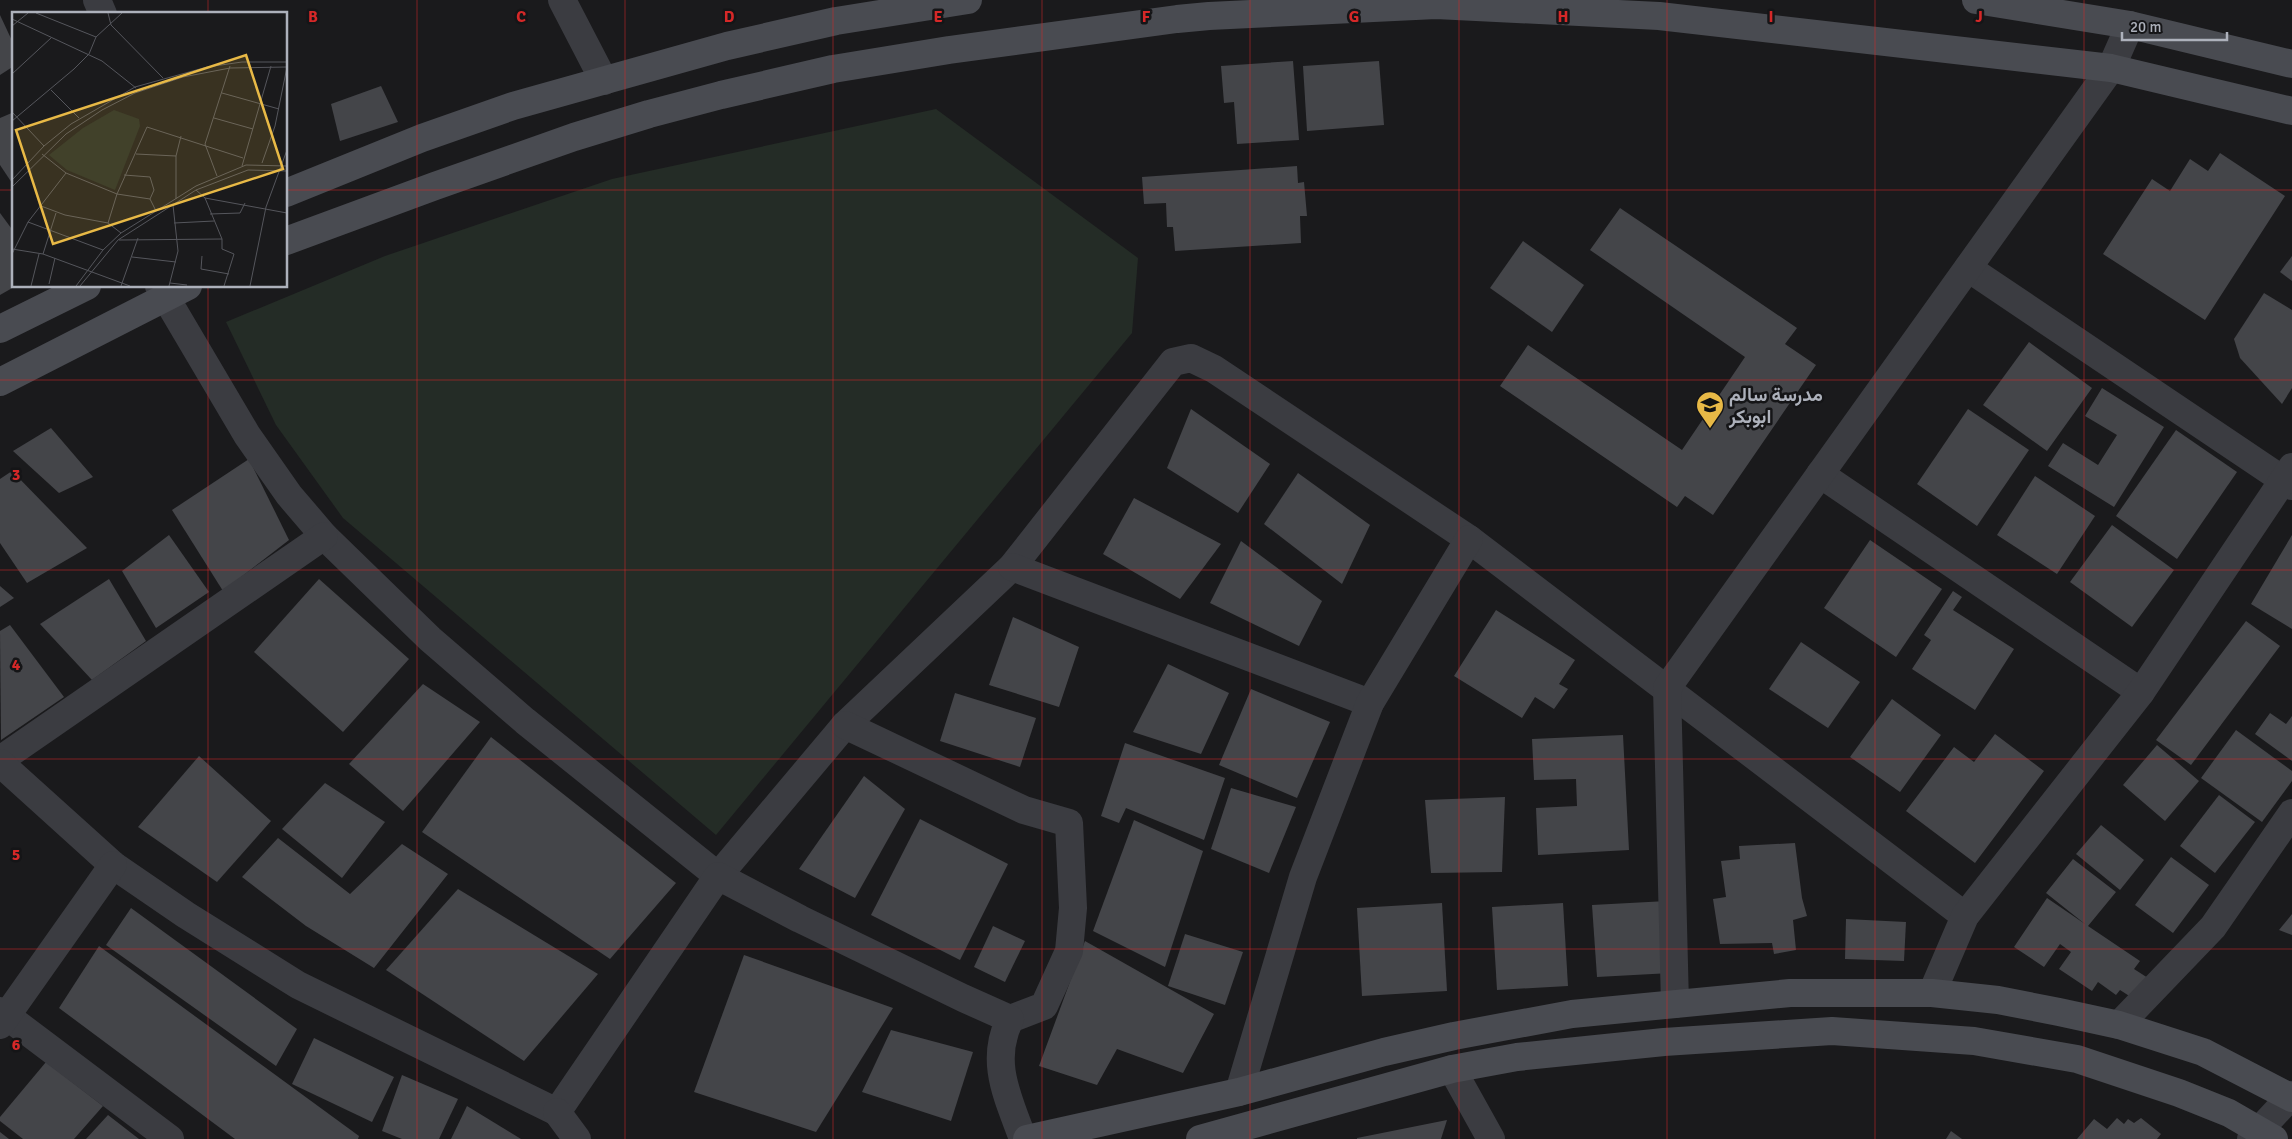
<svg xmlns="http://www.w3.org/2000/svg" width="2292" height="1139" font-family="Signika,Vazirmatn,sans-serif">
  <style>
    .green { fill: #242c26 }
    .building { fill: #444549 }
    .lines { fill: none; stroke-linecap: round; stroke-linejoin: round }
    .street { stroke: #3b3c41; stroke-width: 28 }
    .secondary { stroke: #494b51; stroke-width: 28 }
    .grid { fill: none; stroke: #d62828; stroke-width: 1; stroke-opacity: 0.55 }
    .labels { text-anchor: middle; stroke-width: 5; stroke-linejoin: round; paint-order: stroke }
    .poi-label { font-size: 19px; font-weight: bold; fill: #adb1bb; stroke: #151517; text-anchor: start }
    .inset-road { fill: none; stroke: #55565c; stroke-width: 1 }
    .view { fill: #e8b946; fill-opacity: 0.15; stroke: #e8b946; stroke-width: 2.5 }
    .inset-edge { fill: none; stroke: #adb1bb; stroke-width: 2.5 }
    .grid-label { font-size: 16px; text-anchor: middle; font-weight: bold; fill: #d62828; stroke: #151517; stroke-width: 5; stroke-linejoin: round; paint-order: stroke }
  </style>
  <rect width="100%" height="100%" fill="#1a1a1c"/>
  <polygon class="green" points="936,109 1138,258 1132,333 716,835 343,518 276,425 226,322 385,256 612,179"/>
  <g class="building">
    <polygon points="0,15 14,45 14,66 0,75"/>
    <polygon points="1293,61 1299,140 1237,144 1234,102 1224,103 1221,66"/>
    <polygon points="1379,61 1384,125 1307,131 1303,66"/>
    <polygon points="381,86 398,122 340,141 331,104"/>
    <polygon points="14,112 14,186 0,165 0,118"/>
    <polygon points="2220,153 2285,196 2205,320 2103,254 2152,179 2170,191 2190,159 2208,171"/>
    <polygon points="1297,166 1298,183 1304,182 1307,216 1300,216 1301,243 1175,251 1173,227 1167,227 1166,203 1144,204 1142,177"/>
    <polygon points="1620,208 1797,328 1785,344 1816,365 1713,515 1685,496 1677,507 1500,386 1528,345 1682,450 1745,357 1590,250"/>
    <polygon points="0,213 14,232 14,287 0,295"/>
    <polygon points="1523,241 1584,285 1552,332 1490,288"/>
    <polygon points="2292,256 2292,281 2280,272"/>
    <polygon points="2264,293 2292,310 2292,388 2282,404 2240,358 2234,339"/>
    <polygon points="2029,342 2092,388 2047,451 1983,405"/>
    <polygon points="2102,388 2164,427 2114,507 2048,466 2063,443 2098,465 2117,435 2085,416"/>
    <polygon points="1191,409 1270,464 1238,513 1167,468"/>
    <polygon points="1968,409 2029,450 1977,526 1917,484"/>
    <polygon points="51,428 93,477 59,493 13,451"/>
    <polygon points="2176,430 2237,472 2177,559 2116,516"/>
    <polygon points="249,459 289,540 223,591 172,510"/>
    <polygon points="12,471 87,548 27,583 0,543 0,479"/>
    <polygon points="1298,473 1370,525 1342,584 1264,524"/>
    <polygon points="2035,476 2095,516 2057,574 1997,535"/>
    <polygon points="1134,498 1221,544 1180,599 1103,554"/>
    <polygon points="2112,525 2174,570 2132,627 2070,582"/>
    <polygon points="169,535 209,592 156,628 122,571"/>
    <polygon points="2292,535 2292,629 2251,604"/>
    <polygon points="1870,540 1942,589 1896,657 1824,608"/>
    <polygon points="1241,541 1322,601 1299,646 1210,603"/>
    <polygon points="109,579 146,641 92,680 40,624"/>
    <polygon points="319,579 409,659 343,732 254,652"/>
    <polygon points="0,586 14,598 0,607"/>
    <polygon points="1953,591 1962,597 1953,610 2014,649 1975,710 1912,669 1931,640 1924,635"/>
    <polygon points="1496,610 1575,660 1559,684 1568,689 1554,709 1535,697 1522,718 1454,676"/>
    <polygon points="1013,617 1079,647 1059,707 989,685"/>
    <polygon points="2246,621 2280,646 2191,765 2156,740"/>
    <polygon points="10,625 64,697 1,740 0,631"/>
    <polygon points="1801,642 1860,682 1828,728 1769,689"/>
    <polygon points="1168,664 1229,693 1201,754 1133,732"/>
    <polygon points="423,684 480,722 403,811 349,764"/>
    <polygon points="1251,689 1330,722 1297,798 1219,765"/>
    <polygon points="955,693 1036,718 1020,767 940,741"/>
    <polygon points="1892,699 1941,735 1900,792 1850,757"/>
    <polygon points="2270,713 2286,724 2292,716 2292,761 2255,734"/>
    <polygon points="2236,730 2292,771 2292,781 2262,822 2201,778"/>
    <polygon points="1995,734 2044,771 1975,863 1906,811 1954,747 1974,762"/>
    <polygon points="1623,735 1629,850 1538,855 1536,808 1577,806 1576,779 1534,780 1532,739"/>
    <polygon points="491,737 676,883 610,959 422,832"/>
    <polygon points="1125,743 1225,778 1204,840 1126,808 1119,823 1101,816"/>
    <polygon points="2157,745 2199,781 2165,821 2123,785"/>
    <polygon points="199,756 271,821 217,882 138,827"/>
    <polygon points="864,776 905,809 855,898 799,869"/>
    <polygon points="325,783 385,822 342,878 282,829"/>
    <polygon points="1231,788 1296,807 1269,873 1211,849"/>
    <polygon points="2219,795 2255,822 2215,873 2180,846"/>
    <polygon points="1505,797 1502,872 1431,873 1425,800"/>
    <polygon points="920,819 1008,864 960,960 871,915"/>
    <polygon points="1134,820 1203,851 1165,967 1093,931"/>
    <polygon points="2101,825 2144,860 2120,890 2076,854"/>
    <polygon points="278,838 350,894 402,844 448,874 374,968 306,926 242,877"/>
    <polygon points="1795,843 1802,898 1807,916 1793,920 1796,950 1774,954 1772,943 1720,944 1713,899 1726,897 1721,861 1740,859 1739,846"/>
    <polygon points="2171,857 2209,885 2173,933 2135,905"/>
    <polygon points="2073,859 2116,892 2088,926 2140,961 2134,969 2148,978 2134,999 2120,990 2116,995 2098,982 2092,991 2059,969 2071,952 2060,944 2044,967 2014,947 2047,898 2085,924 2046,893"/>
    <polygon points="458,889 598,974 524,1061 386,970"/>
    <polygon points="1667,901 1671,973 1597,977 1592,905"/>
    <polygon points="1442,903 1447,991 1362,996 1357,908"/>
    <polygon points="1563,903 1568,986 1497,990 1492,907"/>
    <polygon points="131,908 297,1029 276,1066 106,945"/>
    <polygon points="2292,914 2292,935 2279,930"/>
    <polygon points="1846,919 1906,922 1904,961 1845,959"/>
    <polygon points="993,926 1025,941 1005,982 974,967"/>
    <polygon points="1185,934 1243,952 1225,1005 1168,986"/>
    <polygon points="1085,941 1214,1014 1183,1073 1117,1049 1097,1085 1039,1066"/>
    <polygon points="99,946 359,1136 358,1139 235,1139 59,1008"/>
    <polygon points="744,955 893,1008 816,1132 694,1092"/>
    <polygon points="891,1030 973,1052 951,1121 862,1092"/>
    <polygon points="314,1038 394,1077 372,1122 292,1084"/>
    <polygon points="46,1062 103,1106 74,1139 23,1139 0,1121 0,1117"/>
    <polygon points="402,1075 458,1099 439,1139 402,1139 382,1131"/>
    <polygon points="467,1106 521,1139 451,1139"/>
    <polygon points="108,1115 139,1139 86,1139"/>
    <polygon points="2117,1118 2124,1124 2128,1119 2134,1123 2141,1118 2161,1134 2157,1139 2077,1139 2094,1119 2107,1129"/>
    <polygon points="1447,1120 1441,1139 1357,1139 1357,1138"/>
    <polygon points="1951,1131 1962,1139 1946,1139"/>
    <polygon points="0,1132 9,1139 0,1139"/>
  </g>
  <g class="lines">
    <g class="street">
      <polyline points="97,0 103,14"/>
      <polyline points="562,0 604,81"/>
      <polyline points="1968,268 2292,486"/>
      <polyline points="159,286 247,435 289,495 324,536 430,639 525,721 718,876 845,725 1012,567 1173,362 1191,358 1214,369 1469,539 1965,916"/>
      <polyline points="1820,474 2141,692"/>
      <polyline points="1012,567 1370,703"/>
      <polyline points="845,725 1024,810 1069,823 1073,908 1069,951 1044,1006 1010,1019"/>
      <polyline points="0,760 324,536"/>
      <path d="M0 763 113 865 186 915 298 985 557 1112 718 876 800 919 963 998 1010 1019C989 1062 1008 1097 1023 1139"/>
      <polyline points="1932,993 1965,916 2141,692 2292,467"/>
      <polyline points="1675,1004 1667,688 2111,68 2130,25"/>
      <polyline points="0,1011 170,1139"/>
      <polyline points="0,1025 113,865"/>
      <polyline points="2119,1025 2213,927 2292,813"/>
      <polyline points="1452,1069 1491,1139"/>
      <polyline points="1239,1092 1303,877 1370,703 1469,539"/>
      <polyline points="557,1112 577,1139"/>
      <polyline points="2251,1139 2292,1095"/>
    </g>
    <g class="secondary">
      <polyline points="1976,0 2130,25 2292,64"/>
      <polyline points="286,193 422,138 513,106 727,46 836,21 968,0"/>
      <polyline points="286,241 435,186 574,137 649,114 721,95 833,69 949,50 1177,19 1209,16 1436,5 1659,16 2111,68 2292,111"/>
      <polyline points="0,329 87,286"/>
      <polyline points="0,382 188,286"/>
      <polyline points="1027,1139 1239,1092 1384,1052 1454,1036 1572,1014 1790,993 1932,993 1998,1000 2059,1012 2119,1025 2203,1052 2292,1098"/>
      <polyline points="1200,1139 1452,1069 1517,1057 1664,1042 1832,1031 1974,1041 2077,1059 2179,1093 2229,1113 2274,1139"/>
    </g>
  </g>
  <path class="grid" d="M208 0V14M417 0V1139M625 0V1139M833 0V1139M1042 0V1139M1250 0V1139M1459 0V1139M1667 0V1139M1875 0V1139M2084 0V1139M0 190H14M286 190H2292M208 286V1139M0 380H2292M0 570H2292M0 759H2292M0 949H2292"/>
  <defs>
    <g id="school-pin" transform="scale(1.4375)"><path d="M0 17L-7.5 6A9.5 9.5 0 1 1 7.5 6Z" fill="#e8b946" stroke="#151517"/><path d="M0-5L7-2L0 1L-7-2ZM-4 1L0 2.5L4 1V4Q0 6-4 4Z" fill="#111"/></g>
  </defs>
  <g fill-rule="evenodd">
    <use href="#school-pin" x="1710" y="405"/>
  </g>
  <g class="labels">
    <g class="poi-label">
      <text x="1729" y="401">مدرسة سالم<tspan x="1729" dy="22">ابوبكر</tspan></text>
    </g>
  </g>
  <g transform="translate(12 12)">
    <rect width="275" height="275" fill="#1a1a1c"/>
    <path d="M102 98 127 107 128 114 103 178 55 158 37 143 71 116Z" fill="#242c26"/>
    <path class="inset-road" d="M96 1 99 13 151 66M0 7 90 49 124 76M0 14 16 1M84 25 110 1M0 62 39 26M39 78 67 106M210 81 267 97M0 100 32 134M202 106 241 117M0 109 62 57 77 42 84 25 24 1M30 142 54 161 105 182 135 115 231 146M124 142 164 144M250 151 263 114 275 55M230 154 259 54M112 163 138 165 142 178 138 187M205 164 193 132 218 54M0 168 32 134 59 112 123 75 195 55 230 50H275M0 175 54 122 90 98 123 81 171 65 218 56 275 55M184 178 193 186 210 227V237L222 242 212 274M193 186 275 201M164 187V144L169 124M29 194 53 203 96 211 105 182 138 187 144 199M198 202 228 201 233 191M16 210 91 238M96 211 109 221M162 211 202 209M107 228 210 227M0 237 31 242 118 274M0 242 16 210 54 161M31 242 44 201M190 244 189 257 217 262M120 245 164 250M158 271 175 273M37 272 43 246M19 274 27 242M64 274 91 238 109 221 184 174 234 153 275 154M68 274 106 228 184 178 236 158 275 159M109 274 126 226M157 274 166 239 161 193M238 274 254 195 275 138"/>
    <path class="view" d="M234 43 271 157 41 232 4 118Z"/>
    <rect width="275" height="275" class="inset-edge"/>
  </g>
  <g class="grid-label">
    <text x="313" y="22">B</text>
    <text x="521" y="22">C</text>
    <text x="729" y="22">D</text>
    <text x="938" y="22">E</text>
    <text x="1146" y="22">F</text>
    <text x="1354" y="22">G</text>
    <text x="1563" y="22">H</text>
    <text x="1771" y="22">I</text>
    <text x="1979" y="22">J</text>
    <text x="16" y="480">3</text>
    <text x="16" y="670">4</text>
    <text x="16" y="860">5</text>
    <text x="16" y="1050">6</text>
  </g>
  <path d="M2122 32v8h105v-8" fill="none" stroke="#adb1bb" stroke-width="2.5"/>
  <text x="2130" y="32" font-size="15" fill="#adb1bb" stroke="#151517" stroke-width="4" paint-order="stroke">20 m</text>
</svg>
